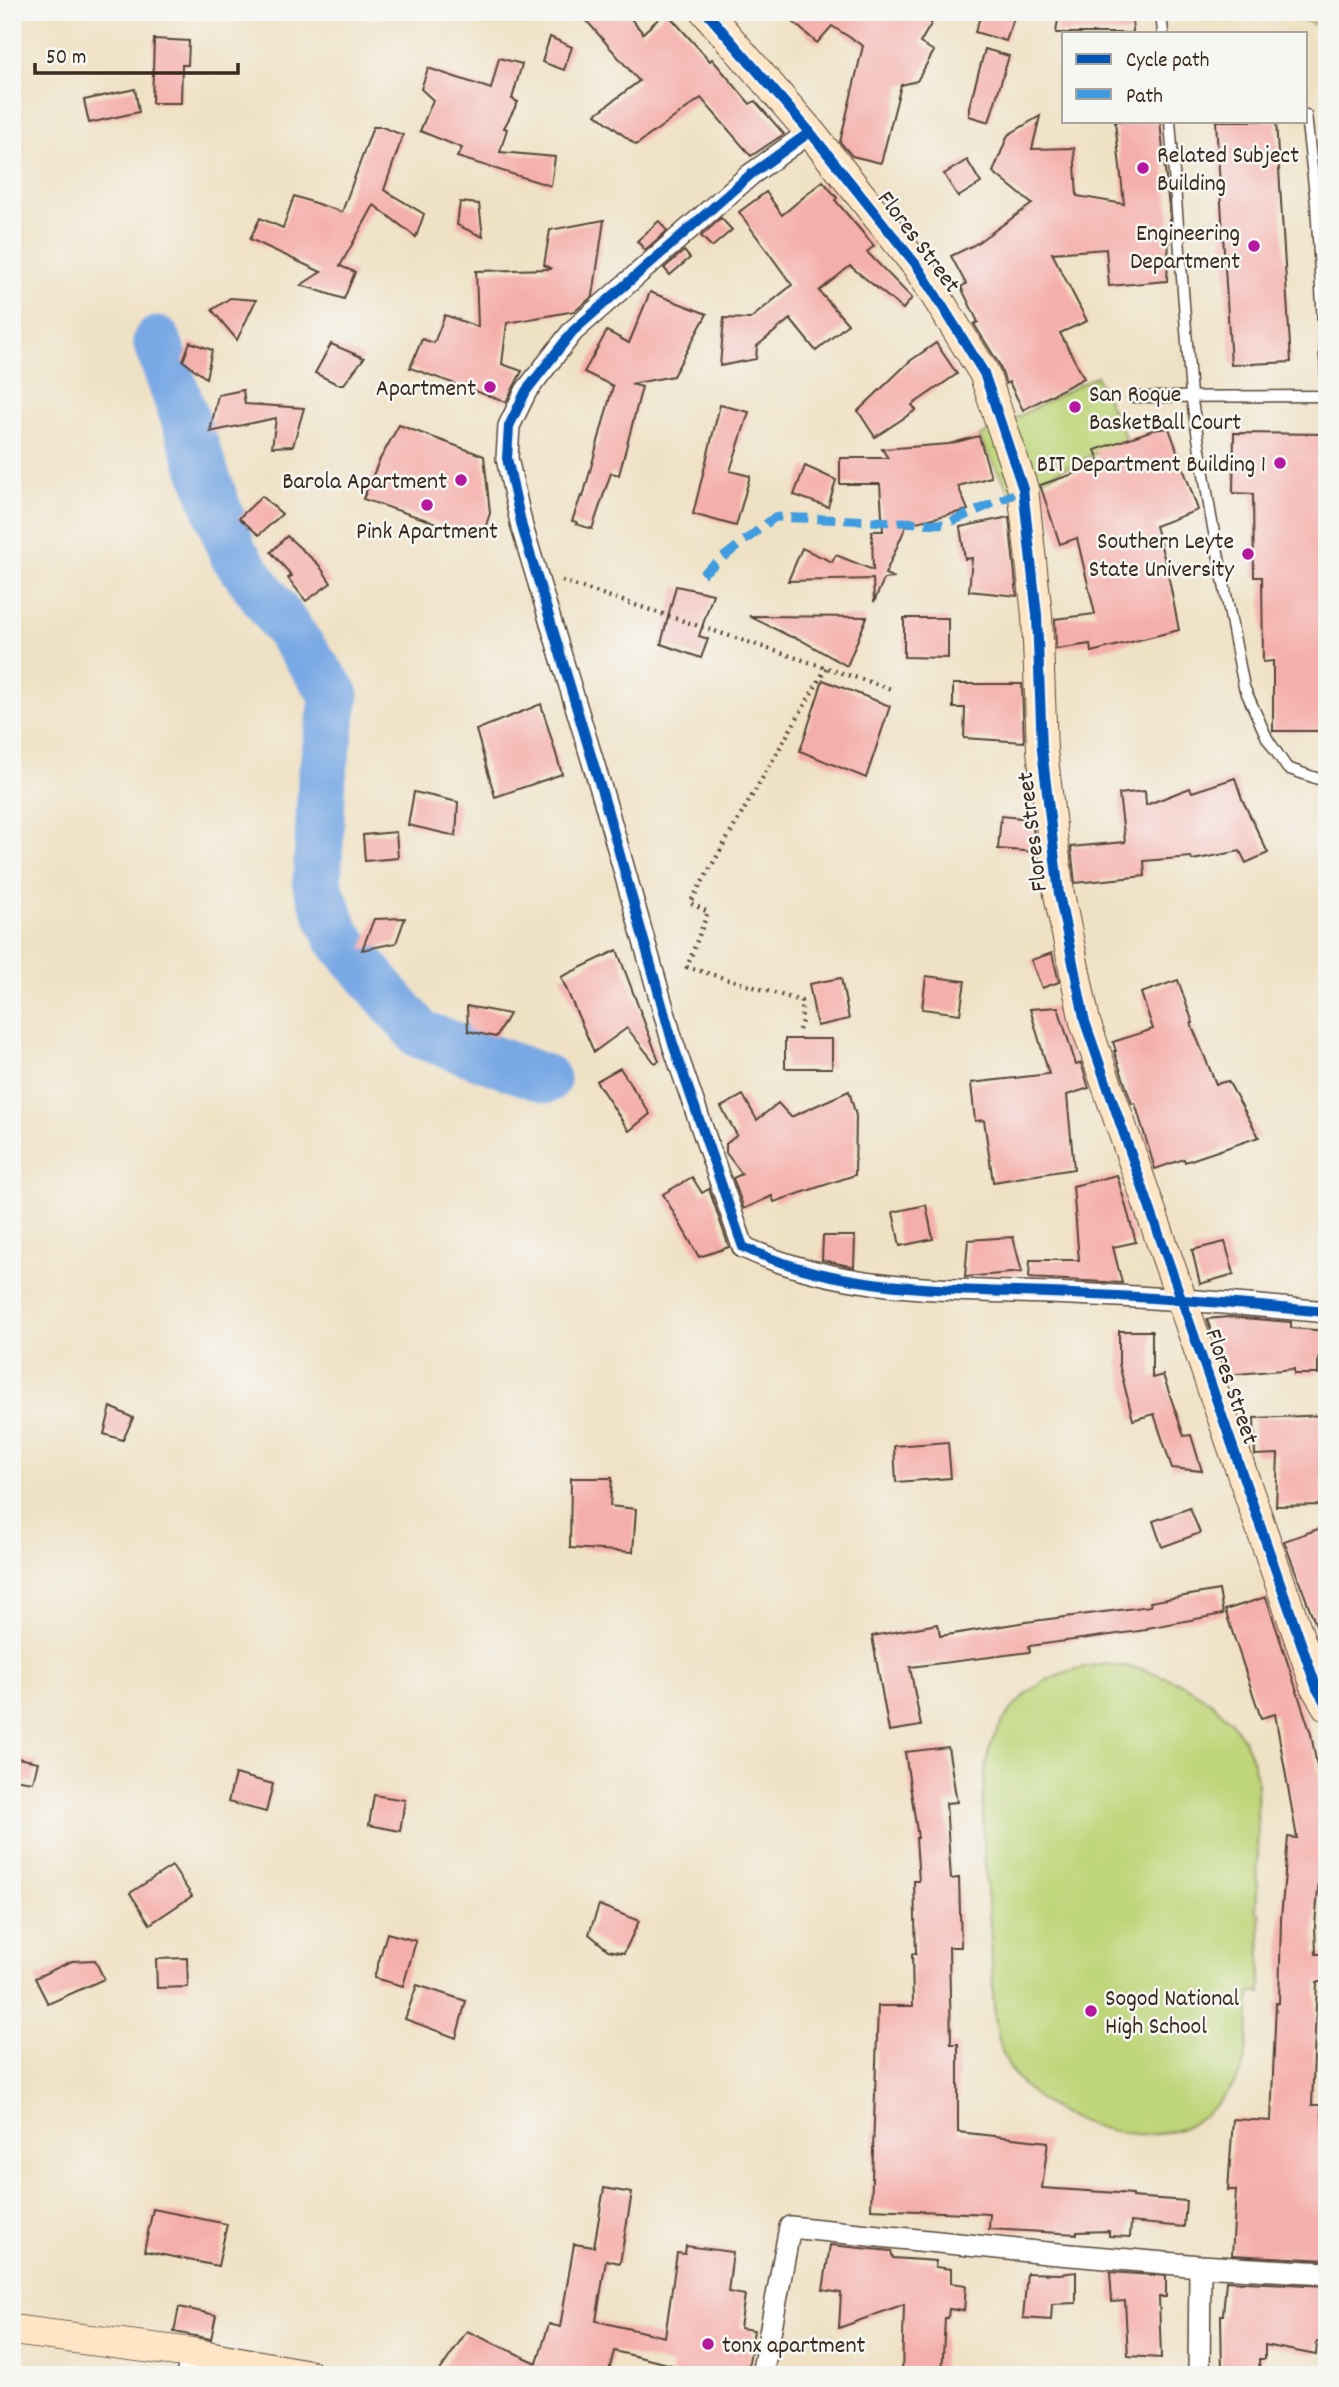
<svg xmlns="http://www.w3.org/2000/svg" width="1339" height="2387" font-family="Dekko,sans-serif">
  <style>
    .green { fill: #bfd579; stroke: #7d804c; stroke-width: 2 }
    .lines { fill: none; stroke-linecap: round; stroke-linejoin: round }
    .river { stroke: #79a9e4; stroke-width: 49 }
    .building { fill: #f5afaa }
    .lane-casing { stroke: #564537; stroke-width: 13 }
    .street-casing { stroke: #564537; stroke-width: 24 }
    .secondary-casing { stroke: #564537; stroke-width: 32 }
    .path { stroke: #564537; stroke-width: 4.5; stroke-dasharray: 2 5; stroke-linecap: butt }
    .lane { stroke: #fff; stroke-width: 10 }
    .street { stroke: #fff; stroke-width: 21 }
    .secondary { stroke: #fde5c5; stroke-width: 30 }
    .quiet { stroke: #3f9ce0; stroke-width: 9; stroke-dasharray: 18 9; stroke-linecap: butt }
    .cycleway-casing { stroke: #f6f6f2; stroke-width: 15 }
    .cycleway { stroke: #0057b8; stroke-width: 10 }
    .poi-dot { fill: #b5179e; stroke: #f6f6f2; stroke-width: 2.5 }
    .labels { text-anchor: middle; stroke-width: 5; stroke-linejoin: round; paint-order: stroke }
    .poi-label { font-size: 24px; fill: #3b2a1e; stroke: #f6f6f2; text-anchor: end }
    .street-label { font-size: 24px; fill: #3b2a1e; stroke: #f6f6f2 }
  </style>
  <rect width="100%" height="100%" fill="#f6f6f2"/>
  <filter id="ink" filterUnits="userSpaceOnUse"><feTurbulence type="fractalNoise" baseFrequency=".0143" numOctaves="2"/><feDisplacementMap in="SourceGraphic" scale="14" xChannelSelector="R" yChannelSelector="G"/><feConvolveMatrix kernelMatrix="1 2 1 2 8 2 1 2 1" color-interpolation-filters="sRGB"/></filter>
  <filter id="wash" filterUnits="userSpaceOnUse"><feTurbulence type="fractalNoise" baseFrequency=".00686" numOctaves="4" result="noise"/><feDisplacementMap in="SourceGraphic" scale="28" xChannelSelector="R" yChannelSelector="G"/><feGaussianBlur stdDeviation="1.57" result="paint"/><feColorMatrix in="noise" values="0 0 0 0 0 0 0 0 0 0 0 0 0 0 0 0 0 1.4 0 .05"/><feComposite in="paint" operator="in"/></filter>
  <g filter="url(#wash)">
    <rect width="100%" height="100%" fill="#efe1c4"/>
    <g class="green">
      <polygon points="1289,12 1327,12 1327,29 1294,17"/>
      <polygon points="1096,376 1126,439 1011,494 979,437"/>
      <path d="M1103 1664C1169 1668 1241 1703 1256 1774 1258 1785 1257 1799 1257 1811 1258 1845 1258 1878 1256 1912L1260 1913 1261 1993H1250C1249 2012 1249 2057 1241 2072 1230 2095 1204 2119 1180 2129 1132 2147 1046 2118 1016 2077 1011 2071 1006 2061 1003 2054 991 2018 993 1975 991 1938 987 1883 979 1827 985 1773 986 1758 991 1741 999 1728 1022 1687 1058 1669 1103 1664Z"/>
    </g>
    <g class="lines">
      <polyline class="river" points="157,341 233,553 335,695 322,777 317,884 337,936 420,1034 546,1079"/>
    </g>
    <g id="blocks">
      <g class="building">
        <polygon points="579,12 625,12 643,33 666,12 710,61 712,59 750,104 755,101 784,134 751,156 701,98 636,145 596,114 639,81"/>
        <polygon points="782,12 938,12 920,43 934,51 917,81 901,85 881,163 852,156 840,142 863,46 832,26 817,43"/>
        <polygon points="982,12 994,12 1014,18 1006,41 975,32"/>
        <polygon points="1059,12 1091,15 1132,12 1133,33 1056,33"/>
        <polygon points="550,37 572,47 564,70 542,62"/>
        <polygon points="154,39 189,41 188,65 182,65 181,103 152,103"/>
        <polygon points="985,49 1009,56 989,122 969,116 969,107"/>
        <polygon points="499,58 522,64 512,99 518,102 504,128 507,129 500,152 555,157 551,186 457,157 462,148 420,131 433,100 421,89 428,68 491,89"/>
        <polygon points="135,89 139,112 89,123 84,100"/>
        <polygon points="1040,116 1032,149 1074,148 1077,196 1124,204 1115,121 1160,121 1170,218 1167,281 1109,286 1106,249 1052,253 1087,321 1060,333 1084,378 1023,410 1009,382 1006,384 999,364 974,324 978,322 961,287 966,284 951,256 974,245 1032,204 993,172 1008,135"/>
        <polygon points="1216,121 1276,121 1291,362 1231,365"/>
        <polygon points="373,127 382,127 403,135 384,190 424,214 416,237 374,205 340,266 355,272 344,299 301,285 321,272 250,239 260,218 283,228 294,196 342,212"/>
        <polygon points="967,160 981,183 958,197 944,174"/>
        <polygon points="823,181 837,198 835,200 874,246 867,252 912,298 903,309 850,266 819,291 848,324 816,351 790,319 757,346 756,359 720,366 724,318 750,319 792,285 739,212 766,192 782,215"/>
        <polygon points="460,202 479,204 483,237 457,225"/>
        <polygon points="721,218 732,230 712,247 701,236"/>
        <polygon points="604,220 593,296 575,311 507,323 502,364 522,371 506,402 410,368 422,339 434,343 445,315 478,327 476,271 552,269 544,265 550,230"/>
        <polygon points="659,221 667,231 645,250 637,241"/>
        <polygon points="684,251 690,258 670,275 664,268"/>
        <polygon points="650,292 707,314 673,376 631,384 642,387 619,475 611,473 592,529 576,524 577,522 572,521 581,496 583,497 613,386 584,372 607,331 629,343"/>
        <polygon points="230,298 256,300 237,340 212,310"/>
        <polygon points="190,342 212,350 206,378 183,361"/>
        <polygon points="936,343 957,374 912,405 916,410 875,437 858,411 910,361"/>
        <polygon points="331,344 364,358 344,384 337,384 315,373"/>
        <polygon points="243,390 245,404 304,408 293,446 272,447 276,418 210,432 218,395"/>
        <polygon points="720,405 749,412 730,471 750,476 736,526 693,514"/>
        <polygon points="399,425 484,456 490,513 482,538 363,499 379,461"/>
        <polygon points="1169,428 1198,510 1155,526 1166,564 1179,630 1091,652 1090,644 1056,649 1055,619 1095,614 1077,538 1060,544 1040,485 1101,465 1095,450 1153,430"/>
        <polygon points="1234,433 1327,434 1327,731 1273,731 1273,661 1263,662 1262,577 1254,577 1253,494 1233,493"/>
        <polygon points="979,436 991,477 958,486 968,510 907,524 885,574 895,578 884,579 874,602 873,579 788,581 802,548 832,562 836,555 873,570 872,531 883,531 880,484 840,484 840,458 888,458 882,449 949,444"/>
        <polygon points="805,466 836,480 828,507 794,495"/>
        <polygon points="262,496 282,514 259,535 239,518"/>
        <polygon points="1009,517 1017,596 969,591 972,558 965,559 960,527"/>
        <polygon points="287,536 319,565 331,583 306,601 288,578 292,576 271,552"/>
        <polygon points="676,586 713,594 699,636 708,639 701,658 661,644"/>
        <polygon points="749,616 867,617 847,666 799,639 789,636"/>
        <polygon points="904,618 948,618 948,658 904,657"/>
        <polygon points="823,680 890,706 866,778 800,751"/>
        <polygon points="953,684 1022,684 1024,742 964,738 965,708 953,708"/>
        <polygon points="541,704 562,774 495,797 476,730"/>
        <polygon points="1235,778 1242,799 1268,853 1246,863 1240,851 1192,860 1191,857 1144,861 1145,876 1075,883 1071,847 1125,842 1119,794 1145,791 1146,805 1190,788 1192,792"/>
        <polygon points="414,792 458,802 456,836 408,825"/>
        <polygon points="1001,816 1032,819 1036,852 998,849"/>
        <polygon points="396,832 398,858 365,861 363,835"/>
        <polygon points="405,918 396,943 362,950 374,919"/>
        <polygon points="617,950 659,1061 655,1063 627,1028 594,1052 561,977"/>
        <polygon points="1052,953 1059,982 1042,988 1031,960"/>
        <polygon points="926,976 965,981 960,1014 922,1009"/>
        <polygon points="841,978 849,1019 817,1026 809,984"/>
        <polygon points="1178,980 1193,1023 1191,1024 1216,1084 1228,1081 1259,1137 1185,1162 1184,1159 1155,1169 1135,1103 1132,1104 1114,1051 1116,1051 1113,1042 1153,1029 1141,993"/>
        <polygon points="467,1006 509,1014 496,1037 468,1031"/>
        <polygon points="1058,1007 1076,1065 1081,1063 1089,1088 1067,1095 1074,1169 993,1182 984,1120 975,1121 971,1083 1049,1074 1030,1009"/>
        <rect x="785" y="1039" width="47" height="29"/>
        <polygon points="620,1068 650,1114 629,1131 596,1081"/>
        <polygon points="849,1091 856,1116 855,1175 774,1202 772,1196 744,1209 733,1178 742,1174 726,1153 726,1144 737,1135 721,1107 743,1095 757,1120 778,1103 791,1117"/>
        <polygon points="1117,1175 1136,1242 1113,1247 1122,1283 1029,1278 1030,1260 1079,1260 1073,1186"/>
        <polygon points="692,1177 702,1193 709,1189 729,1247 699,1257 663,1194"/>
        <polygon points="926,1205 933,1239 900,1246 893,1212"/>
        <polygon points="823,1236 855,1236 854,1267 822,1260"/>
        <polygon points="1013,1237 1022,1272 965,1277 968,1240"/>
        <polygon points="1225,1242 1234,1274 1200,1284 1192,1250"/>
        <polygon points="1229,1317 1291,1322 1291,1328 1327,1331 1327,1357 1318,1358 1318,1374 1294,1374 1294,1369 1226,1375 1207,1319"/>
        <polygon points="1119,1331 1152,1331 1152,1378 1163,1375 1184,1436 1191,1435 1202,1471 1172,1468 1154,1414 1133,1420 1119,1364"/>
        <polygon points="111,1407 133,1418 123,1440 104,1434"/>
        <polygon points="1327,1415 1327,1452 1319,1452 1325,1505 1276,1506 1278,1454 1255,1455 1254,1418"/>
        <polygon points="948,1442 951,1478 896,1482 894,1446"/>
        <polygon points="571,1478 612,1478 610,1506 636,1509 633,1552 570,1548"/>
        <polygon points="1190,1508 1200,1533 1162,1547 1153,1521"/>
        <polygon points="1327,1526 1327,1649 1325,1649 1284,1541"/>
        <polygon points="1219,1590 1223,1614 1147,1628 1147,1630 1029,1646 1030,1652 910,1667 921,1726 889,1731 872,1636 938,1624 940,1636 1026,1622 1151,1606 1150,1602"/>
        <polygon points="1266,1597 1311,1734 1325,1809 1315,1925 1316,1954 1327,1954 1327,1982 1317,1982 1312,2105 1321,2105 1327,2172 1327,2260 1232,2255 1236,2190 1228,2190 1233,2119 1271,2121 1276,2003 1279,2003 1281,1919 1288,1837 1297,1838 1275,1714 1261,1718 1225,1610"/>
        <polygon points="948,1747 957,1802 946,1803 951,1879 959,1878 961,1947 949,1947 951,2044 958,2044 958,2132 1048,2142 1042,2188 1133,2194 1132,2197 1186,2201 1184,2227 1131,2222 1130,2237 1109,2236 1109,2231 1077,2232 1077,2234 989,2229 990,2214 871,2209 878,2006 913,2006 912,1954 916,1954 914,1881 919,1881 916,1838 918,1838 905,1752"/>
        <polygon points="12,1757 38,1762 33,1782 12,1779"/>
        <polygon points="235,1774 273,1784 266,1812 228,1802"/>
        <polygon points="374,1795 405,1800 400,1831 369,1825"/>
        <polygon points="172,1866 192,1896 150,1924 130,1893"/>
        <polygon points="599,1905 639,1921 624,1953 608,1950 589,1934"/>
        <polygon points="387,1933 416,1941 403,1986 374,1978"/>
        <polygon points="187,1958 188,1987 157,1988 156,1959"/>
        <polygon points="95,1960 104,1979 48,2004 35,1978 72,1961"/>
        <polygon points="417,1985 466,2001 456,2038 405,2019"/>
        <polygon points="604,2188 632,2193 620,2263 606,2260 596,2321 665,2337 677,2253 685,2254 686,2246 733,2252 728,2292 745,2295 740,2328 754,2330 747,2375 671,2375 672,2365 614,2351 608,2375 437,2375 467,2331 537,2363 549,2324 560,2327 574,2244 594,2247"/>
        <polygon points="153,2209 227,2224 218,2266 144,2251"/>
        <polygon points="830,2245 891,2251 893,2258 936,2261 935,2267 951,2269 951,2283 966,2285 964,2311 949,2309 948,2318 945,2318 942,2375 902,2375 904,2304 839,2328 841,2293 823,2290"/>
        <polygon points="1076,2272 1076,2303 1052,2304 1051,2320 1023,2318 1027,2273 1059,2274"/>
        <polygon points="1110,2272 1166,2276 1166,2297 1159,2297 1161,2358 1128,2356 1125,2301 1112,2302"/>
        <polygon points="1226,2281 1327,2286 1327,2342 1317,2342 1316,2355 1265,2345 1265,2359 1259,2359 1260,2375 1222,2375 1221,2315 1223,2315"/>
        <polygon points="179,2307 216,2315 211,2339 174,2332"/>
      </g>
    </g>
  </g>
  <g filter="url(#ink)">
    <use href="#blocks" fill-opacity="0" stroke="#564537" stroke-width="2"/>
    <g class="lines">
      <g class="lane-casing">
        <g id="lane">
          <polyline points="1161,12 1163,33"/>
          <polyline points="1306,115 1316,204 1327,391"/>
          <polyline points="1170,121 1191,395 1211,517 1244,687 1267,738 1287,768 1327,782"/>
          <polyline points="1133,397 1327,396"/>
        </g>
      </g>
      <g class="street-casing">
        <g id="street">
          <path d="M810 132 750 175 573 331 526 391 509 426 507 458 522 527 605 802 673 1044 743 1247C845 1295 963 1289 1072 1294 1157 1297 1242 1304 1327 1312"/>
          <polyline points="187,2375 192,2353"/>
          <polyline points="762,2375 790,2227 1047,2253 1200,2266 1327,2273"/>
          <polyline points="1199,2375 1200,2266"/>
        </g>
      </g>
      <g class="secondary-casing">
        <g id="secondary">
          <polyline points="706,12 810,132 918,267 984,373 1023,489 1037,615 1042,750 1059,894 1085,1022 1317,1689 1327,1706"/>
          <polyline points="12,2330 192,2353 308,2375"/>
        </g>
      </g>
      <g class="path">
        <polyline points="562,581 891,689"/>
        <polyline points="799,1030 802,1021 801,1001 687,967 708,912 690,903 826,668"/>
      </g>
      <use href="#lane" class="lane"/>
      <use href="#street" class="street"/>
      <use href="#secondary" class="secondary"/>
      <polyline class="quiet" points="702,574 775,517 946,524 1014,494"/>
      <g class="cycleway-casing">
        <g id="cycleway">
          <polyline points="706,12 810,132 918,267 984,373 1023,489 1037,615 1042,750 1059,894 1085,1022 1317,1689 1327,1706"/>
          <path d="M810 132 750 175 573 331 526 391 509 426 507 458 522 527 605 802 673 1044 743 1247C845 1295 963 1289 1072 1294 1157 1297 1242 1304 1327 1312"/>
        </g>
      </g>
      <use href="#cycleway" class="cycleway"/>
    </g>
  </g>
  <g class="poi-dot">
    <circle cx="1143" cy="168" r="7"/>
    <circle cx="1254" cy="246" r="7"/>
    <circle cx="490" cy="387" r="7"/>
    <circle cx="1075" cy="407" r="7"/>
    <circle cx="1280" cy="463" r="7"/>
    <circle cx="461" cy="480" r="7"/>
    <circle cx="427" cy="505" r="7"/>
    <circle cx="1248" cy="554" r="7"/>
    <circle cx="1091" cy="2011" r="7"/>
    <circle cx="708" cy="2344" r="7"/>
  </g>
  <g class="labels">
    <g class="poi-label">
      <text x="1157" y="162" text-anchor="start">Related Subject<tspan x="1157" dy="28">Building</tspan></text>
      <text x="1240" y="240">Engineering<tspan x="1240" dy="28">Department</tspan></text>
      <text x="476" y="395">Apartment</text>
      <text x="1089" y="401" text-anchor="start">San Roque<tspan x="1089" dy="28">BasketBall Court</tspan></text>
      <text x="1266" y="471">BIT Department Building 1</text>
      <text x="447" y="488">Barola Apartment</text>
      <text x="427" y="538" text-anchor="middle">Pink Apartment</text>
      <text x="1234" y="548">Southern Leyte<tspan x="1234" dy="28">State University</tspan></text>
      <text x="1105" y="2005" text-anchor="start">Sogod National<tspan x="1105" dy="28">High School</tspan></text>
      <text x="722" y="2352" text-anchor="start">tonx apartment</text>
    </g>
    <g class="street-label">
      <text transform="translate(920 241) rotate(53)" y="8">Flores Street</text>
      <text transform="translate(1031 832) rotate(-97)" y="8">Flores Street</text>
      <text transform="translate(1233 1386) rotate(71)" y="8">Flores Street</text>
    </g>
  </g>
  <rect width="1339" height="2387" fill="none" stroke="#f6f6f2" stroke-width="42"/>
  <rect x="1062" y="32" width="245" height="91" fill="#f6f6f2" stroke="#aba49d" stroke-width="2"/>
  <rect x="1076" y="54" width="35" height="10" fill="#0057b8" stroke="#aba49d" stroke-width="2"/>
  <text x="1126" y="66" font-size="21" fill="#3b2a1e">Cycle path</text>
  <rect x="1076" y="89" width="35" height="10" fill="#3f9ce0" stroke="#aba49d" stroke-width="2"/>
  <text x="1126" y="102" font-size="21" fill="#3b2a1e">Path</text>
  <path d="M35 63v10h203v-10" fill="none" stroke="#3b2a1e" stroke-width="3.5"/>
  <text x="46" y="63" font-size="21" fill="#3b2a1e" stroke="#f6f6f2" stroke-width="5" paint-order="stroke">50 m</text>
</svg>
